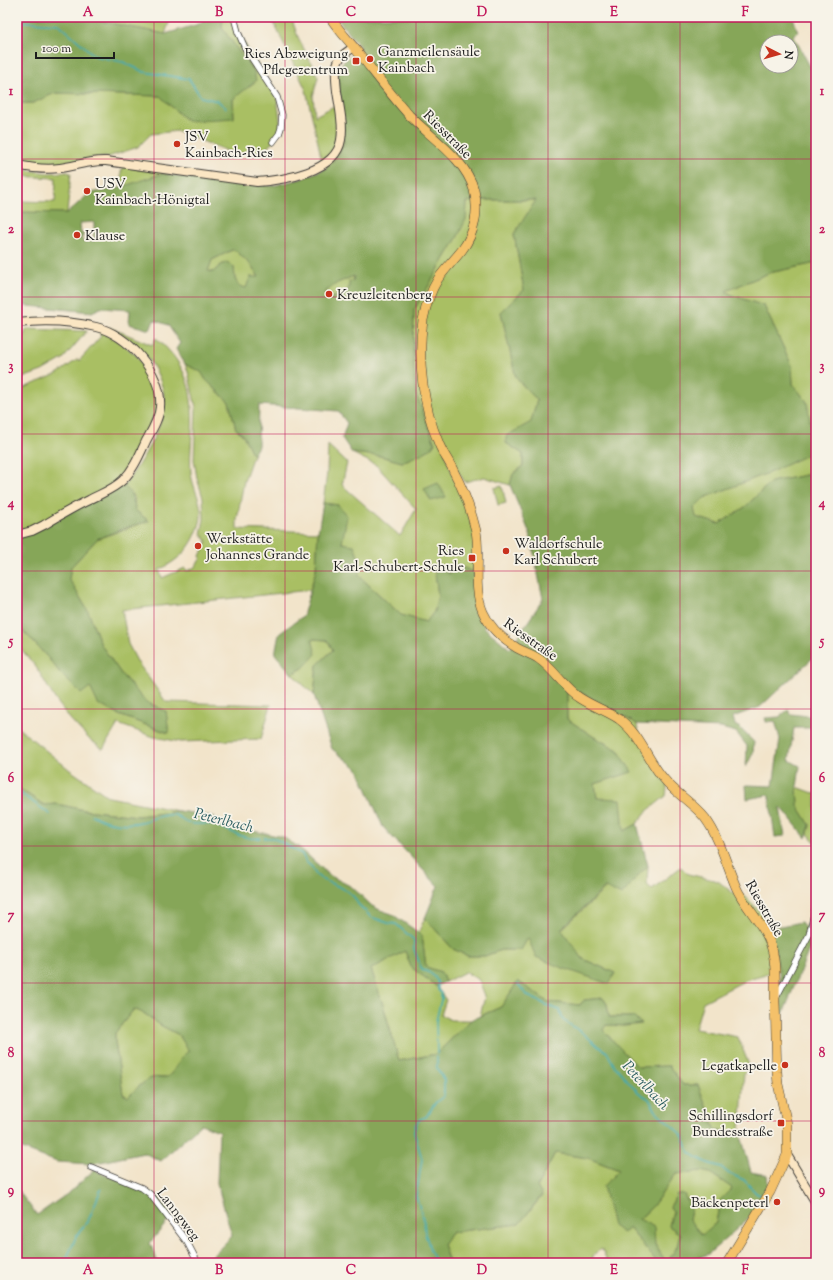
<svg xmlns="http://www.w3.org/2000/svg" width="833" height="1280" font-family="'Sorts Mill Goudy',serif">
  <style>
    .green { fill: #a9bf63; stroke: #626e40 }
    .forest { fill: #86a659; stroke: #51613a; fill-rule: evenodd }
    .lines { fill: none; stroke-linecap: round; stroke-linejoin: round }
    .stream { stroke: #3aabb4; stroke-width: 1.5 }
    .street-casing { stroke: #3c3a36; stroke-width: 7 }
    .secondary-casing { stroke: #3c3a36; stroke-width: 10 }
    .primary-casing { stroke: #3c3a36; stroke-width: 10 }
    .street { stroke: #fff; stroke-width: 5.5 }
    .secondary { stroke: #fbe6c3; stroke-width: 8 }
    .primary { stroke: #f4c16a; stroke-width: 9 }
    .grid { fill: none; stroke: #c2185b; stroke-width: 1; stroke-opacity: 0.55 }
    .poi-dot { fill: #c8321e; stroke: #f7f3e8; stroke-width: 1.5 }
    .labels { text-anchor: middle; stroke-width: 3.5; stroke-linejoin: round; paint-order: stroke }
    .poi-label { font-size: 14px; fill: #1c1c1c; stroke: #f7f3e8; text-anchor: start }
    .street-label { font-size: 14px; fill: #1c1c1c; stroke: #f7f3e8 }
    .water-label { font-size: 15px; font-style: italic; fill: #2a5c60; stroke: #f7f3e8 }
    .neatline { fill: none; stroke: #c2185b; stroke-width: 1.5 }
    .grid-label { font-size: 13px; text-anchor: middle; font-weight: bold; fill: #c2185b }
  </style>
  <rect width="100%" height="100%" fill="#f7f3e8"/>
  <filter id="ink" filterUnits="userSpaceOnUse"><feTurbulence type="fractalNoise" baseFrequency=".025" numOctaves="2"/><feDisplacementMap in="SourceGraphic" scale="8" xChannelSelector="R" yChannelSelector="G"/><feConvolveMatrix kernelMatrix="1 2 1 2 8 2 1 2 1" color-interpolation-filters="sRGB"/></filter>
  <filter id="wash" filterUnits="userSpaceOnUse"><feTurbulence type="fractalNoise" baseFrequency=".012" numOctaves="4" result="noise"/><feDisplacementMap in="SourceGraphic" scale="16" xChannelSelector="R" yChannelSelector="G"/><feGaussianBlur stdDeviation="0.9" result="paint"/><feColorMatrix in="noise" values="0 0 0 0 0 0 0 0 0 0 0 0 0 0 0 0 0 1.4 0 .05"/><feComposite in="paint" operator="in"/></filter>
  <g filter="url(#wash)">
    <rect width="100%" height="100%" fill="#f2e4ca"/>
    <g class="green">
      <polygon points="97,17 171,17 165,34 99,21"/>
      <polygon points="223,17 234,17 238,32 277,97 281,128 273,142 264,150 235,154 177,131 151,134 138,147 108,157 92,158 79,161 45,167 17,163 17,103 33,103 55,93 160,96 187,121 234,117 233,99 254,72 222,28"/>
      <polygon points="271,17 291,17 298,37 318,77 313,96 315,116 336,105 338,78 344,143 339,155 328,167 323,165 306,90"/>
      <polygon points="126,164 187,173 161,174 122,187 121,172"/>
      <polygon points="17,169 49,173 67,172 71,173 67,213 17,212 17,201 55,202 56,178 17,176"/>
      <polygon points="479,200 537,200 514,234 524,290 501,312 516,378 537,400 531,423 506,443 523,454 523,467 513,474 510,485 484,477 465,482 444,451 477,537 473,572 451,563 450,574 434,566 438,595 434,612 426,622 401,615 359,576 360,562 342,543 338,505 323,503 327,473 328,445 347,463 342,485 400,536 416,509 376,465 352,453 380,456 402,462 423,453 430,449 435,444 416,394 413,356 414,310 457,238 465,219 467,202"/>
      <polygon points="232,250 235,250 251,265 259,277 246,288 239,286 235,279 234,267 221,265 213,272 208,271 212,260"/>
      <polygon points="816,263 816,473 771,482 745,507 719,524 695,517 694,508 704,498 773,471 807,402 793,384 792,366 764,306 732,295 726,291 769,273"/>
      <polygon points="354,276 355,277 346,293 332,298 324,294 325,292 337,283"/>
      <path d="M109 327 152 345 156 338C179 358 190 377 192 409 194 430 189 451 191 473 193 491 206 506 199 526 191 549 180 559 159 570L162 578 185 568 187 571 195 567 201 558 200 556 207 541 201 534 204 519 203 498 197 478 194 460 196 408 188 372 185 364 202 372 206 380 229 402 236 429 243 435 253 455 244 481 237 520V529L318 532 316 570 310 590 122 610 128 644 138 663 166 702 271 705 261 739 181 742 154 737 118 724 103 749 89 739 70 719 55 699 36 667 17 644V626L29 637 49 659 61 674 90 687 99 704 119 715 168 733 166 711 146 702 122 675 101 645 88 611 69 579 71 567 97 539 148 521 135 510 134 497 124 486C137 468 161 431 164 409 167 385 152 359 135 344 128 337 117 332 109 327Z"/>
      <polygon points="27,329 87,331 63,359 42,371 17,380 17,347"/>
      <polygon points="101,332 119,341 137,356 148,373 155,389 157,410 138,451 118,483 43,524 17,534 17,391 57,374 78,359 79,361 101,336 99,334"/>
      <polygon points="502,486 506,503 498,505 494,488"/>
      <polygon points="311,639 327,640 333,650 317,665 314,695 292,674 303,668"/>
      <path d="M578 691 637 724C637 733 644 739 648 747 654 759 660 769 668 780L666 796 646 812 637 824 624 831 597 799 595 784 631 772 618 750 594 737 567 719V693Z"/>
      <polygon points="17,727 70,770 109,797 179,811 138,816 84,810 57,804 44,805 17,787"/>
      <polygon points="797,787 816,794 816,843 808,834 810,825 798,806"/>
      <polygon points="648,866 647,885 652,889 681,867 688,874 718,881 733,893 745,896 774,926 771,928 779,970 748,979 703,1002 695,1029 738,1037 749,1065 744,1073 740,1132 716,1131 698,1085 683,1085 669,1066 638,1067 602,1030 606,1025 625,1026 633,1017 609,1017 607,1004 603,998 584,1000 580,1005 548,1002 518,982 501,1007 480,1016 485,996 479,980 465,972 445,982 441,972 426,967 422,936 418,933 425,918 453,949 468,956 485,956 501,950 520,950 528,938 608,984 615,973 583,959 561,930 606,888 641,872"/>
      <polygon points="405,951 411,967 436,986 446,1000 441,1015 451,1020 471,1020 436,1054 399,1061 384,1008 371,969"/>
      <polygon points="134,1009 145,1014 162,1026 179,1035 190,1052 170,1075 165,1078 152,1078 137,1088 127,1098 123,1094 115,1042 115,1033"/>
      <polygon points="555,1153 588,1158 619,1170 629,1228 658,1263 608,1263 602,1249 595,1253 590,1263 449,1263 443,1244 452,1232 519,1224 542,1196 537,1187"/>
      <path d="M701 1171 710 1173 732 1188 720 1200 716 1223 702 1236 689 1220 691 1210 677 1194 670 1207 673 1211 669 1226 680 1234C678 1245 675 1254 666 1262L639 1219 652 1207 676 1174Z"/>
    </g>
    <g class="forest">
      <polygon points="17,17 97,17 100,21 165,34 199,24 207,17 223,17 222,28 254,72 256,81 233,99 234,118 187,121 160,96 55,93 33,103 17,103"/>
      <path d="M336 17H793L798 32 793 35 811 68 816 81V263L769 273 726 291 732 295 764 306 792 366 793 384 807 402 815 451 773 471 704 498 694 508 696 517 719 524 745 507 771 482 816 473V655L760 707 733 717 735 725 740 728 754 742 753 753 746 767 747 746 736 732 721 728 637 724 578 691 567 693V719L594 737 618 750 632 772 595 784 597 798 621 799 624 831 637 824 648 866 641 872 622 895 605 888 561 929 583 959 615 973 609 984 560 967 536 957 528 938 521 950H501L485 956H468L453 949 425 918 438 886 383 827 358 769 332 749 314 695 317 665 333 650 327 640 312 639 316 654 303 668 292 674 275 654 279 634 303 616 316 570 318 532 323 503 338 505 347 516 342 543 354 545 360 562 359 576 401 615 426 622 434 612 438 595 434 566 450 574 451 563 474 572 477 607 485 628 510 649 543 599 530 534 510 485 513 474 523 466V454L506 443V436L531 422 537 400 516 378 501 312 524 290 514 234 536 200H479L467 202 466 219 457 238 414 310 413 356 416 394 435 444 430 449 423 453 402 462 380 456 352 453 342 438 347 423 338 411 259 405 258 446 253 455 243 435 236 429 229 402 206 380 201 372 185 364 176 349 180 343 168 325 154 320 150 330 129 324 130 310 100 308 92 312 17 305V212L67 213 90 193 115 189 161 174 272 186 301 179 328 167 339 155 344 143 338 78 340 65 360 47ZM767 42H791V66H767ZM94 222V241L83 242 81 237H83V233H81L80 223ZM232 250H235L251 265 259 277H250L246 288 239 286 235 279 234 267 227 262 221 265 213 272 208 271 212 260ZM354 276 353 281H349V288L346 293 332 298 324 294 325 292 337 283Z"/>
      <path d="M118 483C130 488 134 497 135 510L149 521 125 528 97 539 71 567 69 579 88 611 101 645 122 675 146 702 166 711 169 733 119 715 98 704 90 687 81 694 61 674 49 659 29 637 17 626V534L31 529Z"/>
      <polygon points="438,483 446,497 431,501 424,489"/>
      <polygon points="788,710 791,714 816,717 816,728 794,728 789,760 800,766 797,787 798,806 810,825 806,838 782,808 780,808 785,836 775,837 769,795 747,799 746,785 773,786 780,739 775,721 766,722 765,718 779,717"/>
      <path d="M17 787 44 805 57 804 84 810 138 816 179 811 211 816 238 828 283 837 300 848 329 875 352 887 372 906 380 910 392 914 422 935 426 967 441 972 445 982 436 986 411 967 405 951 371 969 384 1008 399 1061 436 1054 471 1020 501 1007 518 981 548 1002 580 1005 584 1000 603 998 607 1004 609 1017H633L642 1024 625 1026 606 1025 603 1030 638 1067 669 1066 683 1085H698L716 1131 740 1132 751 1172 767 1175 768 1184 751 1216 721 1243 708 1254 691 1261H679L670 1258 677 1247 680 1234 669 1226 673 1211 670 1207 677 1194H684L691 1210 689 1220 702 1235 716 1223 720 1200 732 1188 710 1173 701 1171 676 1174 652 1207 639 1219 654 1227 655 1245 666 1262 664 1263H658L629 1228 623 1233 613 1226 603 1186 619 1170 588 1158 555 1153 537 1187 542 1195 519 1224 452 1232 443 1244 449 1263H205L232 1236 217 1183 219 1131 201 1124 161 1161 144 1153 91 1164 57 1162 17 1147ZM134 1009 145 1014 162 1026 179 1035 189 1051C180 1056 177 1067 170 1075 164 1080 159 1076 152 1078 144 1080 133 1092 128 1097L123 1094 115 1042V1033Z"/>
      <polygon points="801,922 808,932 810,947 781,1019 779,970 770,928"/>
      <polygon points="94,1170 157,1195 172,1216 150,1243 158,1263 17,1263 17,1189 37,1215 70,1192"/>
    </g>
    <g class="lines">
      <g class="stream">
        <polyline points="17,21 59,24 95,56 123,62 144,72 189,79 201,97 218,101 226,108"/>
        <polyline points="17,791 50,814"/>
        <path d="M92 815C107 824 128 826 145 821 154 818 166 813 175 815 180 817 184 821 189 823 195 825 203 823 210 824 228 827 240 841 260 838"/>
        <path d="M264 838H273L281 842 302 854 306 862 312 867 316 875 323 880 342 888 348 892 354 897 358 904 371 917 388 923 396 924 414 940V949L422 970C433 973 439 978 438 990L441 993 442 999"/>
        <polyline points="518,984 528,996 553,1008 560,1010 563,1020 584,1034 599,1047 607,1052 614,1065 638,1092 649,1099 656,1111 682,1135 686,1143 688,1151 698,1158 708,1163 721,1167 728,1173 744,1180 756,1193 763,1197"/>
        <polyline points="437,1054 436,1021 441,1000 441,996"/>
        <polyline points="63,1263 67,1258 76,1237 89,1219 101,1189"/>
        <polyline points="430,1263 434,1258 430,1251 428,1242 425,1234 424,1222 416,1196 422,1159 414,1132 416,1124 420,1119 426,1117 436,1102 444,1096 444,1080 437,1068 437,1057"/>
      </g>
    </g>
  </g>
  <g filter="url(#ink)">
    <g class="lines">
      <g class="street-casing">
        <g id="street">
          <polyline points="234,17 238,32 245,48 277,97 282,115 281,128 279,134 273,142"/>
          <polyline points="776,998 809,935 816,905"/>
          <polyline points="91,1167 142,1188 150,1194 187,1242 198,1263"/>
        </g>
      </g>
      <g class="secondary-casing">
        <g id="secondary">
          <path d="M17 165C31 168 46 170 60 168 76 166 90 160 106 161L257 182C284 180 336 172 341 140 344 124 339 106 337 91 336 81 334 67 340 58 343 54 350 50 354 47"/>
          <path d="M17 323C42 320 71 321 96 327 127 334 163 373 160 407 159 419 152 430 146 441 140 454 134 469 123 480 114 489 100 494 89 500 74 507 59 516 44 525L32 531 17 535"/>
          <polyline points="787,1155 816,1203"/>
        </g>
      </g>
      <g class="primary-casing">
        <path id="primary" d="M330 17C339 31 351 43 361 56 377 76 392 96 409 115 430 137 466 159 474 190 479 211 475 233 462 250 454 260 445 269 438 279 430 292 426 305 423 320 417 361 423 406 439 444 443 454 450 462 454 472 464 491 471 510 476 531 481 557 472 587 483 612 490 628 502 639 517 648 524 652 532 654 539 659 555 670 564 688 580 698 592 706 607 711 619 719 641 735 647 760 664 779 676 794 693 803 705 818 720 838 726 864 736 887 744 906 761 921 769 940 777 959 775 982 775 1002 776 1025 776 1049 777 1072L778 1084 787 1124V1155L770 1192 727 1263"/>
      </g>
      <use href="#street" class="street"/>
      <use href="#secondary" class="secondary"/>
      <use href="#primary" class="primary"/>
    </g>
  </g>
  <path class="grid" d="M154 17V1263M285 17V1263M416 17V1263M548 17V1263M680 17V1263M17 159H816M17 297H816M17 434H816M17 571H816M17 709H816M17 846H816M17 983H816M17 1121H816"/>
  <g class="poi-dot">
    <circle cx="370" cy="59" r="4"/>
    <rect x="352" y="57" width="8" height="8" rx="2"/>
    <circle cx="177" cy="144" r="4"/>
    <circle cx="87" cy="191" r="4"/>
    <circle cx="77" cy="235" r="4"/>
    <circle cx="329" cy="294" r="4"/>
    <circle cx="198" cy="546" r="4"/>
    <circle cx="506" cy="551" r="4"/>
    <rect x="468" y="554" width="8" height="8" rx="2"/>
    <circle cx="785" cy="1065" r="4"/>
    <rect x="777" y="1119" width="8" height="8" rx="2"/>
    <circle cx="777" cy="1202" r="4"/>
  </g>
  <g class="labels">
    <g class="poi-label">
      <text x="378" y="56">Ganzmeilensäule<tspan x="378" dy="16">Kainbach</tspan></text>
      <text x="348" y="58" text-anchor="end">Ries Abzweigung<tspan x="348" dy="16">Pflegezentrum</tspan></text>
      <text x="185" y="141">JSV<tspan x="185" dy="16">Kainbach-Ries</tspan></text>
      <text x="95" y="188">USV<tspan x="95" dy="16">Kainbach-Hönigtal</tspan></text>
      <text x="85" y="240">Klause</text>
      <text x="337" y="299">Kreuzleitenberg</text>
      <text x="206" y="543">Werkstätte<tspan x="206" dy="16">Johannes Grande</tspan></text>
      <text x="514" y="548">Waldorfschule<tspan x="514" dy="16">Karl Schubert</tspan></text>
      <text x="464" y="555" text-anchor="end">Ries<tspan x="464" dy="16">Karl-Schubert-Schule</tspan></text>
      <text x="777" y="1070" text-anchor="end">Legatkapelle</text>
      <text x="773" y="1120" text-anchor="end">Schillingsdorf<tspan x="773" dy="16">Bundesstraße</tspan></text>
      <text x="769" y="1207" text-anchor="end">Bäckenpeterl</text>
    </g>
    <g class="street-label">
      <text transform="translate(448 134) rotate(45)" y="5">Riesstraße</text>
      <text transform="translate(531 639) rotate(35)" y="5">Riesstraße</text>
      <text transform="translate(765 908) rotate(60)" y="5">Riesstraße</text>
      <text transform="translate(179 1214) rotate(53)" y="5">Lanngweg</text>
    </g>
    <g class="water-label">
      <text transform="translate(224 820) rotate(14)" y="5">Peterlbach</text>
      <text transform="translate(646 1085) rotate(47)" y="5">Peterlbach</text>
    </g>
  </g>
  <rect width="833" height="1280" fill="none" stroke="#f7f3e8" stroke-width="44"/>
  <g transform="translate(779 54) rotate(96)"><circle r="19" fill="#f7f3e8" stroke="#9f9d96"/>
  <path d="M0-3L7 15L0 10L-7 15Z" fill="#c8321e"/>
  <text y="-6" font-size="11" font-weight="bold" text-anchor="middle" fill="#1c1c1c">N</text>
  </g>
  <path d="M36 52v6h78v-6" fill="none" stroke="#1c1c1c" stroke-width="2"/>
  <text x="42" y="52" font-size="12" fill="#1c1c1c" stroke="#f7f3e8" stroke-width="3" paint-order="stroke">100 m</text>
  <rect x="22" y="22" width="789" height="1236" class="neatline"/>
  <g class="grid-label">
    <text x="88" y="16">A</text>
    <text x="219" y="16">B</text>
    <text x="351" y="16">C</text>
    <text x="482" y="16">D</text>
    <text x="614" y="16">E</text>
    <text x="745" y="16">F</text>
    <text x="11" y="95">1</text>
    <text x="822" y="95">1</text>
    <text x="11" y="233">2</text>
    <text x="822" y="233">2</text>
    <text x="11" y="370">3</text>
    <text x="822" y="370">3</text>
    <text x="11" y="507">4</text>
    <text x="822" y="507">4</text>
    <text x="11" y="645">5</text>
    <text x="822" y="645">5</text>
    <text x="11" y="782">6</text>
    <text x="822" y="782">6</text>
    <text x="11" y="919">7</text>
    <text x="822" y="919">7</text>
    <text x="11" y="1057">8</text>
    <text x="822" y="1057">8</text>
    <text x="11" y="1194">9</text>
    <text x="822" y="1194">9</text>
    <text x="88" y="1274">A</text>
    <text x="219" y="1274">B</text>
    <text x="351" y="1274">C</text>
    <text x="482" y="1274">D</text>
    <text x="614" y="1274">E</text>
    <text x="745" y="1274">F</text>
  </g>
</svg>
